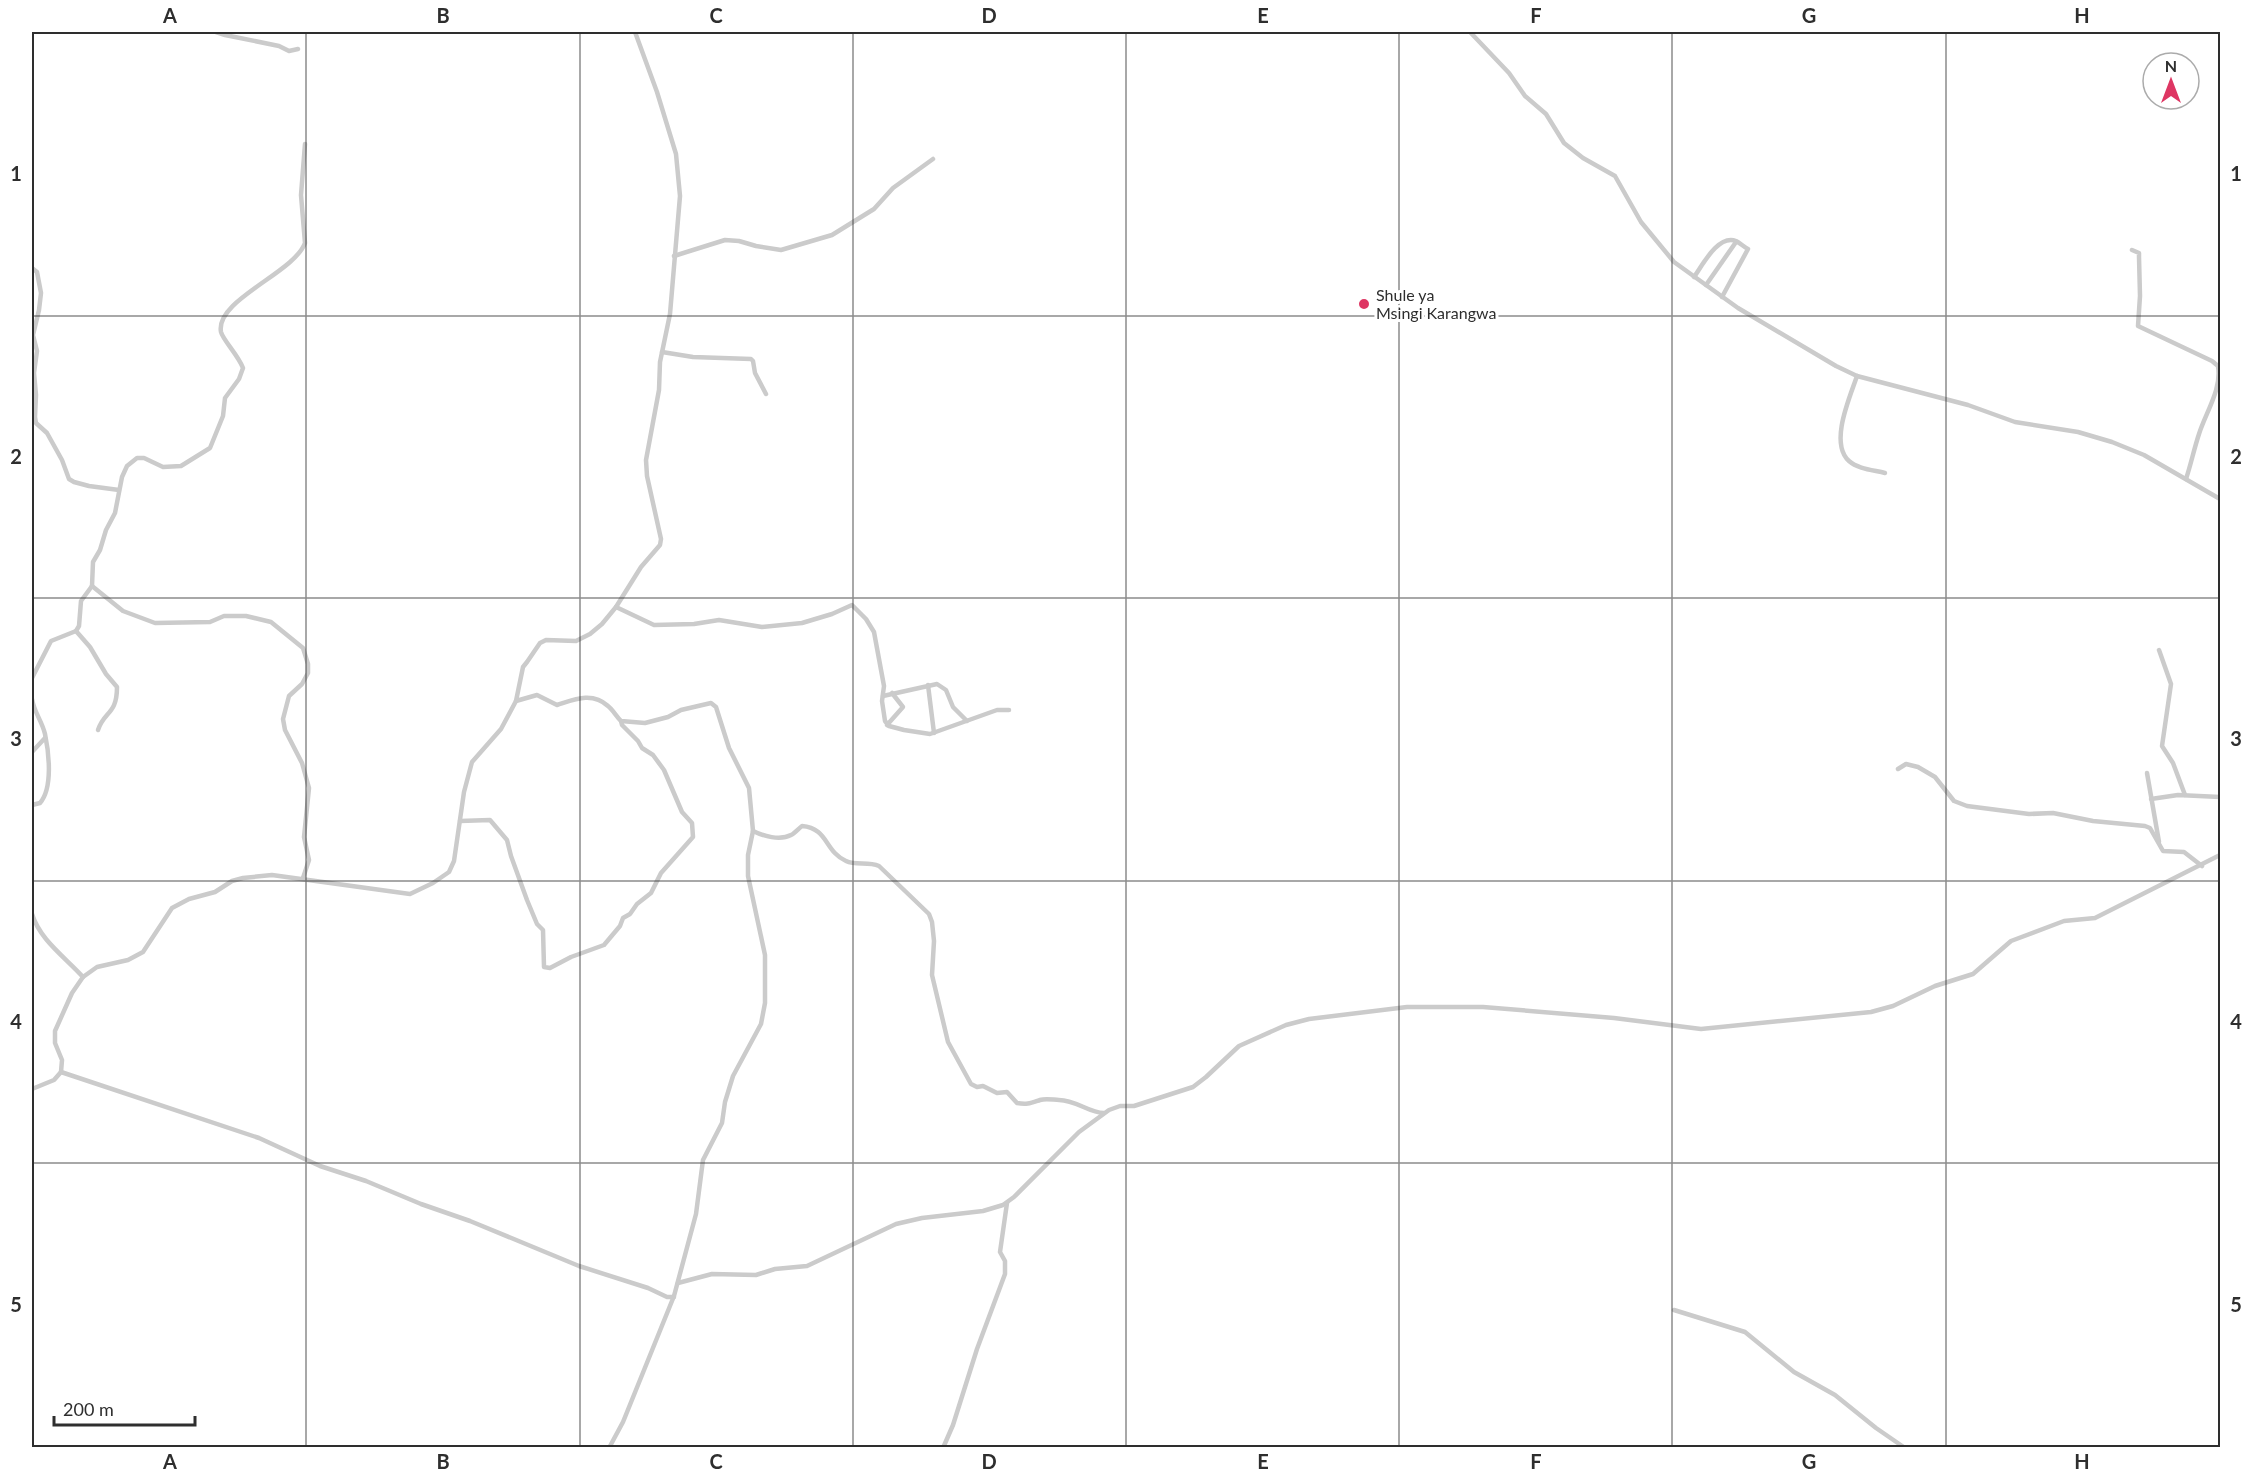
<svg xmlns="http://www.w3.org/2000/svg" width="2252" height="1479" font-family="Lato,sans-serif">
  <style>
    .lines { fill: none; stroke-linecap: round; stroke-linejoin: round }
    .minor { stroke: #cbcbcb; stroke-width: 4.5 }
    .grid { fill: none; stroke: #2e2e2e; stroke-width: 1.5; stroke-opacity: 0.55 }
    .poi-dot { fill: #de3663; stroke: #fff; stroke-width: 2 }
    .labels { text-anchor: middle; stroke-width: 6; stroke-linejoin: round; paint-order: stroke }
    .poi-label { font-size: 16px; fill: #2e2e2e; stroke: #fff; text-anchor: start }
    .neatline { fill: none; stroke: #2e2e2e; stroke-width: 2 }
    .grid-label { font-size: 20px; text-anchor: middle; font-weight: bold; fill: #2e2e2e }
  </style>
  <rect width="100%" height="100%" fill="#fff"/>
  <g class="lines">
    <g class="minor">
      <polyline points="216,32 225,35 279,46 289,51 298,49"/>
      <polyline points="1470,32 1509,73 1525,96 1546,114 1564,143 1583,158 1615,176 1641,222 1674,262 1738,308 1836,366 1857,376 1968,405 2015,422 2078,432 2112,442 2144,455 2220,499"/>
      <path d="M2132 250 2139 253V257L2140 296 2138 326 2212 361 2218 366C2222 389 2206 412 2199 434 2194 449 2191 464 2186 479"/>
      <polyline points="674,256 725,240 739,241 756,246 781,250 832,235 874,209 893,188 933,159"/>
      <polyline points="32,268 37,272 41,293 39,310 33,335 37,351 34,373 36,395 35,417 36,423 47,433 62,460 69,479 74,482 89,486 119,490"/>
      <path d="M1694 277C1702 266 1718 234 1736 241 1740 243 1744 247 1748 249L1722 297"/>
      <polyline points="1706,285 1736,242"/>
      <polyline points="662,352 693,357 751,359 753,361 755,373 766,394"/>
      <path d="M1857 376C1850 397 1829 443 1849 461 1858 469 1873 470 1885 473"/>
      <polyline points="92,586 123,611 155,623 210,622 224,616 246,616 271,622 303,648 308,664 308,673 302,684 289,696 283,719 285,730 302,763 309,788 304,837 309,860 303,878"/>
      <polyline points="616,607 654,625 694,624 719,620 762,627 802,623 832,614 852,605 866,619 874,632 884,686 882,701 885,721 889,726 904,730 930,734 997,710 1009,710"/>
      <path d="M76 631 90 647 106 674 117 687C117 715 104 711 98 730"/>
      <polyline points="2159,650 2171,684 2162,746 2173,763 2185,795"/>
      <path d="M32 678 51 641 76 631 79 626 81 601 92 586 93 562 100 550 106 530 115 513 122 477 127 466 137 458H144L163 467 181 466 210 448 223 416 225 398 239 379 243 368C238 355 223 340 221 332 215 300 294 273 305 243L301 195 305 144"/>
      <polyline points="928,685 934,733"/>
      <polyline points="883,696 937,684 946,690 953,707 967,721"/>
      <path d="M32 699C34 712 42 721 45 734 49 753 53 788 40 803L32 805"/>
      <path d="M516 701 537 695 557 705C573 700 592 691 608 706 613 710 616 716 621 721L645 723 668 717 681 710 711 703 716 707 729 748 749 788 753 831 748 855V876L765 955V1003L761 1024 733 1076 725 1102 722 1123 703 1160 696 1214 674 1296 623 1422 609 1448"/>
      <polyline points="887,725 903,707 892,693"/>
      <polyline points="32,752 45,738"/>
      <polyline points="1898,769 1906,764 1918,767 1935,777 1954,801 1967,806 2029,814 2053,813 2093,821 2145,826 2150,828 2163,851 2184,852 2202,866"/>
      <polyline points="2147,773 2159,842"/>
      <polyline points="2151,799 2178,795 2220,797"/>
      <polyline points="460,821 490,820 507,840 511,856 527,900 537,924 543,930 544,967 550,968 571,957 604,945 620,926 623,918 630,914 637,904 651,893 661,873 693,837 692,823 682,812 664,770 653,755 642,748 638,741 622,725 621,721"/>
      <path d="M753 831C763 836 780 841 791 835 795 833 799 828 802 826 828 828 825 852 846 861 856 866 868 861 879 866L929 914 932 922 934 941 932 975 948 1042 971 1084 977 1087 983 1086 997 1093 1007 1092 1017 1103C1027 1105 1031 1103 1040 1100 1046 1098 1054 1100 1059 1100 1076 1100 1089 1113 1104 1113"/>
      <path d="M32 914C40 940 65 957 83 977"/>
      <polyline points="61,1072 259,1138 320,1166 366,1181 421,1204 470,1221 579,1266 648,1288 667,1297 674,1297"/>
      <polyline points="32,1089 54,1080 61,1072 62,1060 55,1043 55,1031 72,993 83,977 97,967 128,960 143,952 172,908 189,899 215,892 232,881 243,878 272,875 410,894 433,883 449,872 454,861 464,792 472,762 501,729 516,701 523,667 527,662 540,643 546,640 576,641 590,634 602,624 616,607 641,567 660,545 661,539 647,476 646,460 659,390 660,362 670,314 680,196 676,154 657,92 635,32"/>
      <polyline points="678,1283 712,1274 756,1275 775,1269 807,1266 896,1224 922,1218 983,1211 1003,1205 1014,1197 1079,1132 1109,1110 1120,1106 1134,1106 1193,1087 1206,1077 1239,1046 1286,1025 1309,1019 1407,1007 1483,1007 1614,1018 1701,1029 1871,1012 1893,1006 1935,986 1973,974 2011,941 2064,921 2095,918 2220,855"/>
      <polyline points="1674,1310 1745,1332 1794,1372 1835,1395 1876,1428 1905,1448"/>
      <polyline points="943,1448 953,1425 977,1349 1005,1274 1005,1261 1000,1252 1007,1203"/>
    </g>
  </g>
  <path class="grid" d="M306 32V1448M580 32V1448M853 32V1448M1126 32V1448M1399 32V1448M1672 32V1448M1946 32V1448M32 316H2220M32 598H2220M32 881H2220M32 1163H2220"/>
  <circle class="poi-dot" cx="1364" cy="304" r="6"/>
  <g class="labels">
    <g class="poi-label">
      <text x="1376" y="301">Shule ya<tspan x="1376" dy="18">Msingi Karangwa</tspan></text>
    </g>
  </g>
  <rect width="2252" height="1479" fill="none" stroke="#ffffff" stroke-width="66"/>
  <g transform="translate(2171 81)"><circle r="28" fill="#ffffff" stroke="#ababab" stroke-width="1.5"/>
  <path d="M0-4.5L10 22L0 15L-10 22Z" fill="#de3663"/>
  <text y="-9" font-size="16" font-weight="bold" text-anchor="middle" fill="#2e2e2e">N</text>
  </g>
  <path d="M54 1416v9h141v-9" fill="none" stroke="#2e2e2e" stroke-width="3"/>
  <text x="63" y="1416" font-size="18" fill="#2e2e2e" stroke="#ffffff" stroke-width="4.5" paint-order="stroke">200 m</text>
  <rect x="33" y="33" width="2186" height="1413" class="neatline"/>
  <g class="grid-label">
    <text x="170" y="23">A</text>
    <text x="443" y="23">B</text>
    <text x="716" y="23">C</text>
    <text x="989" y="23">D</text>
    <text x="1263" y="23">E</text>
    <text x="1536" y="23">F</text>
    <text x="1809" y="23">G</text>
    <text x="2082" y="23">H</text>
    <text x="16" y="181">1</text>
    <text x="2236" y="181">1</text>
    <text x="16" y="464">2</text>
    <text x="2236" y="464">2</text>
    <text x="16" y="746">3</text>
    <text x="2236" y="746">3</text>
    <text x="16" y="1029">4</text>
    <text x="2236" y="1029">4</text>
    <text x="16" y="1312">5</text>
    <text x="2236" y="1312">5</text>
    <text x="170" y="1469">A</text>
    <text x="443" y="1469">B</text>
    <text x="716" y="1469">C</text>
    <text x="989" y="1469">D</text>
    <text x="1263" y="1469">E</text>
    <text x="1536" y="1469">F</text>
    <text x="1809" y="1469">G</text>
    <text x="2082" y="1469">H</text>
  </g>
</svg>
